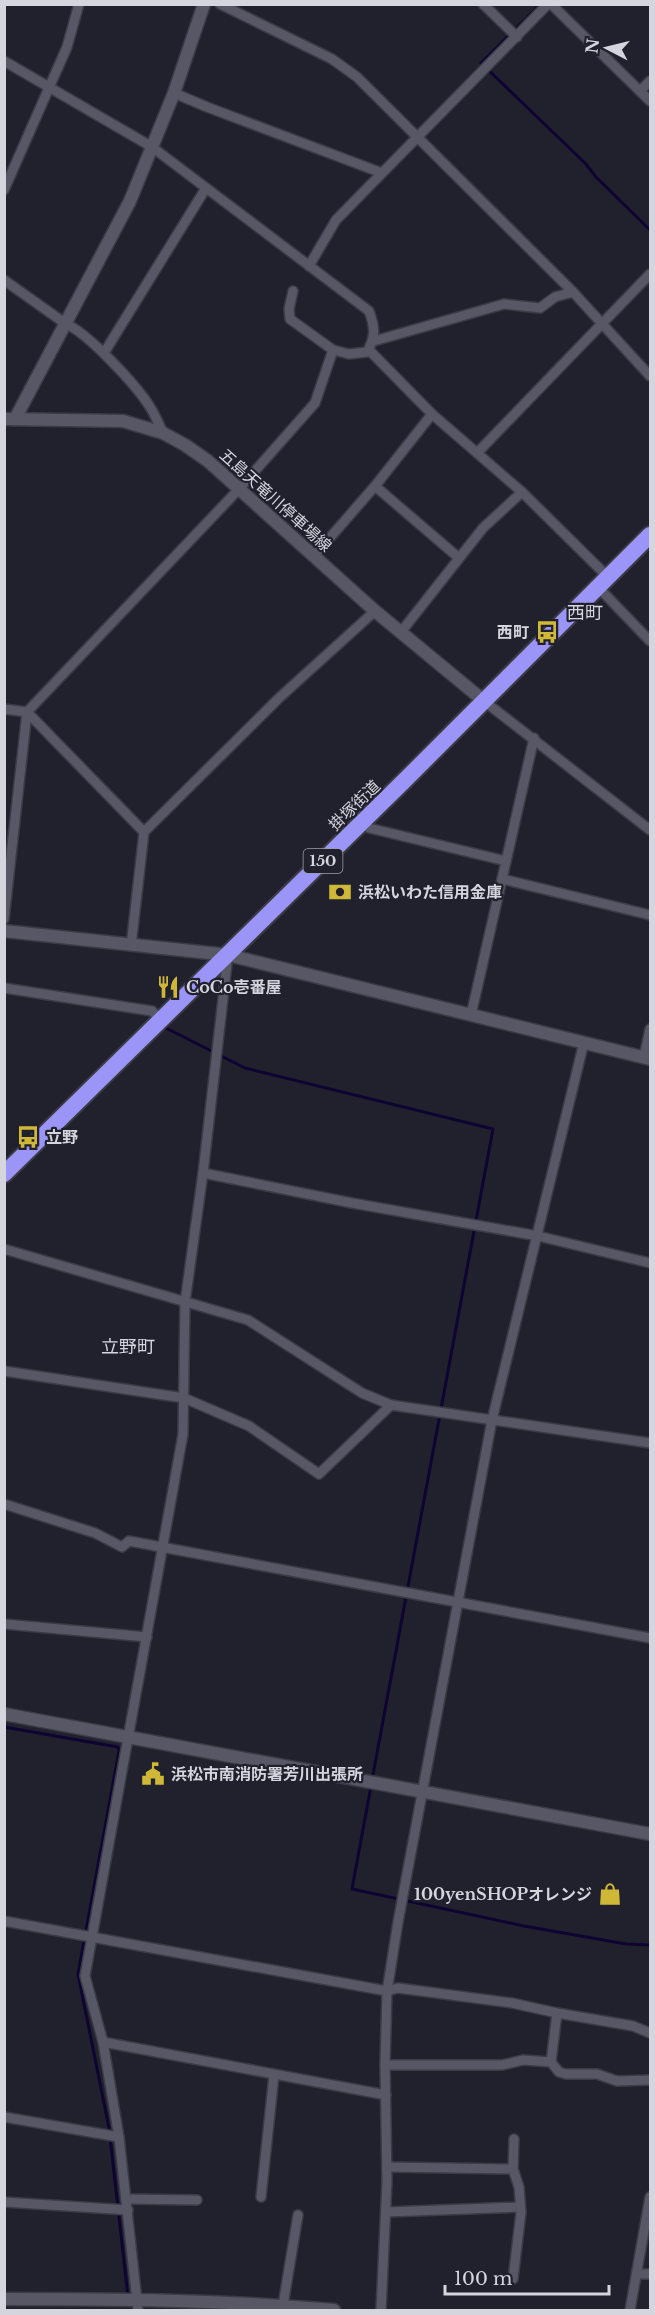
<svg xmlns="http://www.w3.org/2000/svg" width="655" height="2315" font-family="'Libre Baskerville','Noto Sans JP',serif">
  <style>
    .lines { fill: none; stroke-linecap: round; stroke-linejoin: round }
    .stream { stroke: #0f0431; stroke-width: 3 }
    .street-casing { stroke: #3b3b46; stroke-width: 12 }
    .secondary-casing { stroke: #3b3b46; stroke-width: 15 }
    .highway-casing { stroke: #3b3b46; stroke-width: 20 }
    .street { stroke: #575765; stroke-width: 9 }
    .secondary { stroke: #575765; stroke-width: 12 }
    .highway { stroke: #9c95f8; stroke-width: 16 }
    .labels { text-anchor: middle; stroke-width: 4.5; stroke-linejoin: round; paint-order: stroke }
    .shield { fill: #21212e; stroke: #9e9fa8; stroke-width: 1.5 }
    .shield-label { font-size: 15px; font-weight: bold; fill: #d4d5dd }
    .street-label { font-size: 16px; fill: #d4d5dd; stroke: #21212e }
    .poi-label { font-size: 16px; font-weight: bold; fill: #d4d5dd; stroke: #21212e; text-anchor: start }
    .neighbourhood-label { font-size: 18px; fill: #d4d5dd; stroke: #21212e }
  </style>
  <rect width="100%" height="100%" fill="#21212e"/>
  <g class="lines">
    <g class="stream">
      <polyline points="541,4 481,63 585,163 596,177 650,230"/>
      <polyline points="139,1013 150,1015 155,1020"/>
      <polyline points="162,1026 245,1068 493,1129 372,1780"/>
      <polyline points="4,1727 118,1747 119,1751 78,1974 109,2128 128,2297"/>
      <polyline points="371,1786 352,1889 524,1926 626,1944 650,1945"/>
    </g>
    <g class="street-casing">
      <g id="street">
        <polyline points="220,4 332,59 357,77 573,292 650,376"/>
        <polyline points="483,4 517,37"/>
        <polyline points="551,4 650,101"/>
        <path d="M4 61 152 147 369 311C375 327 376 337 367 352L349 354 333 350 315 403 239 489 27 712 4 919"/>
        <polyline points="640,91 650,81"/>
        <polyline points="174,93 207,107 382,173"/>
        <polyline points="4,190 67,47 79,4"/>
        <polyline points="309,266 336,220 548,4"/>
        <path d="M4 280 66 324C88 333 137 386 150 407 155 415 159 424 163 433"/>
        <polyline points="293,291 289,309 290,319 333,350"/>
        <polyline points="374,341 504,304 540,308 555,297 573,292"/>
        <polyline points="369,350 432,414 522,492 609,578"/>
        <polyline points="104,353 206,188"/>
        <polyline points="477,453 650,274"/>
        <polyline points="375,486 459,558"/>
        <polyline points="314,556 375,486 432,414"/>
        <polyline points="598,587 650,641"/>
        <polyline points="401,632 483,528 522,492"/>
        <polyline points="484,701 650,830"/>
        <polyline points="4,709 27,712 144,832"/>
        <polyline points="534,738 502,879 650,915"/>
        <polyline points="363,822 369,828 506,861"/>
        <polyline points="131,946 144,832 279,698 375,611"/>
        <polyline points="4,988 152,1011 161,1020"/>
        <polyline points="471,1015 502,879"/>
        <polyline points="644,1057 650,1029"/>
        <polyline points="203,1173 352,1203 538,1236 650,1263"/>
        <polyline points="4,1249 248,1320 362,1393 391,1405 650,1443"/>
        <polyline points="4,1371 184,1398 249,1426 319,1474 391,1405"/>
        <polyline points="4,1504 95,1533 122,1547 129,1541 650,1638"/>
        <polyline points="4,1624 147,1637"/>
        <polyline points="4,1921 387,1991 398,1988 512,2003 557,2013 633,2026 650,2033"/>
        <polyline points="103,2042 386,2095"/>
        <polyline points="551,2062 557,2013"/>
        <polyline points="385,2065 502,2065 523,2060 551,2062 559,2072 566,2074 597,2074 617,2081 650,2080"/>
        <polyline points="4,2117 119,2137"/>
        <polyline points="387,2167 513,2169"/>
        <polyline points="261,2197 274,2075"/>
        <polyline points="126,2199 197,2200"/>
        <polyline points="4,2202 128,2210"/>
        <polyline points="386,2212 520,2207"/>
        <polyline points="637,2274 650,2274"/>
        <polyline points="513,2279 521,2212 519,2187 513,2169 514,2139"/>
        <polyline points="283,2305 298,2215"/>
        <polyline points="138,2310 119,2137 103,2042 85,1976 183,1434 185,1302 203,1173 228,955"/>
        <polyline points="381,2310 387,2181 385,2065 387,1991 398,1922 492,1420 584,1042"/>
        <polyline points="630,2310 650,2197"/>
      </g>
    </g>
    <g class="secondary-casing">
      <g id="secondary">
        <polyline points="4,419 123,421 163,433 185,445 208,461 375,611 484,701"/>
        <polyline points="15,419 130,201 174,93 204,4"/>
        <polyline points="4,931 228,955 650,1059"/>
        <polyline points="4,1714 650,1834"/>
        <path d="M4 2299C115 2299 225 2300 334 2310"/>
      </g>
    </g>
    <g class="highway-casing">
      <polyline id="highway" points="4,1174 405,780 650,535"/>
    </g>
    <use href="#street" class="street"/>
    <use href="#secondary" class="secondary"/>
    <use href="#highway" class="highway"/>
  </g>
  <defs>
    <g id="bus-bare" transform="scale(1.8)"><path d="M-5-6H5V4H4V6H2V4H-2V6H-4V4H-5ZM-3.5-4V0h7V-4ZM-3.5 1.2v1.5H-2V1.2ZM2 1.2v1.5H3.5V1.2Z" fill="#cfb837" stroke="#21212e" stroke-width="2.5" paint-order="stroke"/></g>
    <g id="bank-bare" transform="scale(1.8)"><path d="M-6-4H6V4H-6ZM0-2.3a2.3 2.3 0 1 0 0 4.6a2.3 2.3 0 1 0 0-4.6Z" fill="#cfb837" stroke="#21212e" stroke-width="2.5" paint-order="stroke"/></g>
    <g id="restaurant-bare" transform="scale(1.8)"><path d="M-5-6h1v4h1v-4h1v4h1v-4h1v5L-1.5 .5V6h-2V.5L-5-1ZM5-6V6H3V1.5H1.5Q1.5-4 5-6Z" fill="#cfb837" stroke="#21212e" stroke-width="2.5" paint-order="stroke"/></g>
    <g id="civic-bare" transform="scale(1.8)"><path d="M-.6-6.5H3V-4.5H.6V-3L4-1V1h2V6H-6V1h2V-1L-.6-3ZM-1.2 2.5V6h2.4V2.5Z" fill="#cfb837" stroke="#21212e" stroke-width="2.5" paint-order="stroke"/></g>
    <g id="shop-bare" transform="scale(1.8)"><path d="M-5-2.5h2.3a2.7 3.5 0 0 1 5.4 0H5L5.5 6h-11ZM-1.5-2.5h3a1.5 2.3 0 0 0-3 0Z" fill="#cfb837" stroke="#21212e" stroke-width="2.5" paint-order="stroke"/></g>
  </defs>
  <g fill-rule="evenodd">
    <use href="#bus-bare" x="547" y="632"/>
    <use href="#bank-bare" x="340" y="892"/>
    <use href="#restaurant-bare" x="168" y="987"/>
    <use href="#bus-bare" x="28" y="1137"/>
    <use href="#civic-bare" x="153" y="1774"/>
    <use href="#shop-bare" x="610" y="1894"/>
  </g>
  <g class="labels">
    <rect class="shield" x="303.5" y="849" width="39" height="24" rx="4.5"/>
    <g class="shield-label">
      <text x="323" y="866">150</text>
    </g>
    <g class="street-label">
      <text transform="translate(276 500) rotate(42)" y="6">五島天竜川停車場線</text>
      <text transform="translate(354 805) rotate(-44)" y="6">掛塚街道</text>
    </g>
    <g class="poi-label">
      <text x="529" y="638" text-anchor="end">西町</text>
      <text x="358" y="898">浜松いわた信用金庫</text>
      <text x="186" y="993">CoCo壱番屋</text>
      <text x="46" y="1143">立野</text>
      <text x="171" y="1780">浜松市南消防署芳川出張所</text>
      <text x="592" y="1900" text-anchor="end">100yenSHOPオレンジ</text>
    </g>
    <g class="neighbourhood-label">
      <text x="585" y="619">西町</text>
      <text x="128" y="1353">立野町</text>
    </g>
  </g>
  <rect width="655" height="2315" fill="none" stroke="#d4d5dd" stroke-width="12"/>
  <g transform="translate(607 48) rotate(277)" stroke="#21212e" stroke-width="4.5" paint-order="stroke">
  <path d="M0-4.5L10 22L0 15L-10 22Z" fill="#d4d5dd"/>
  <text y="-9" font-size="16" font-weight="bold" text-anchor="middle" fill="#d4d5dd">N</text>
  </g>
  <path d="M445 2285v9h164v-9" fill="none" stroke="#d4d5dd" stroke-width="3"/>
  <text x="454" y="2285" font-size="18" fill="#d4d5dd" stroke="#21212e" stroke-width="4.5" paint-order="stroke">100 m</text>
</svg>
